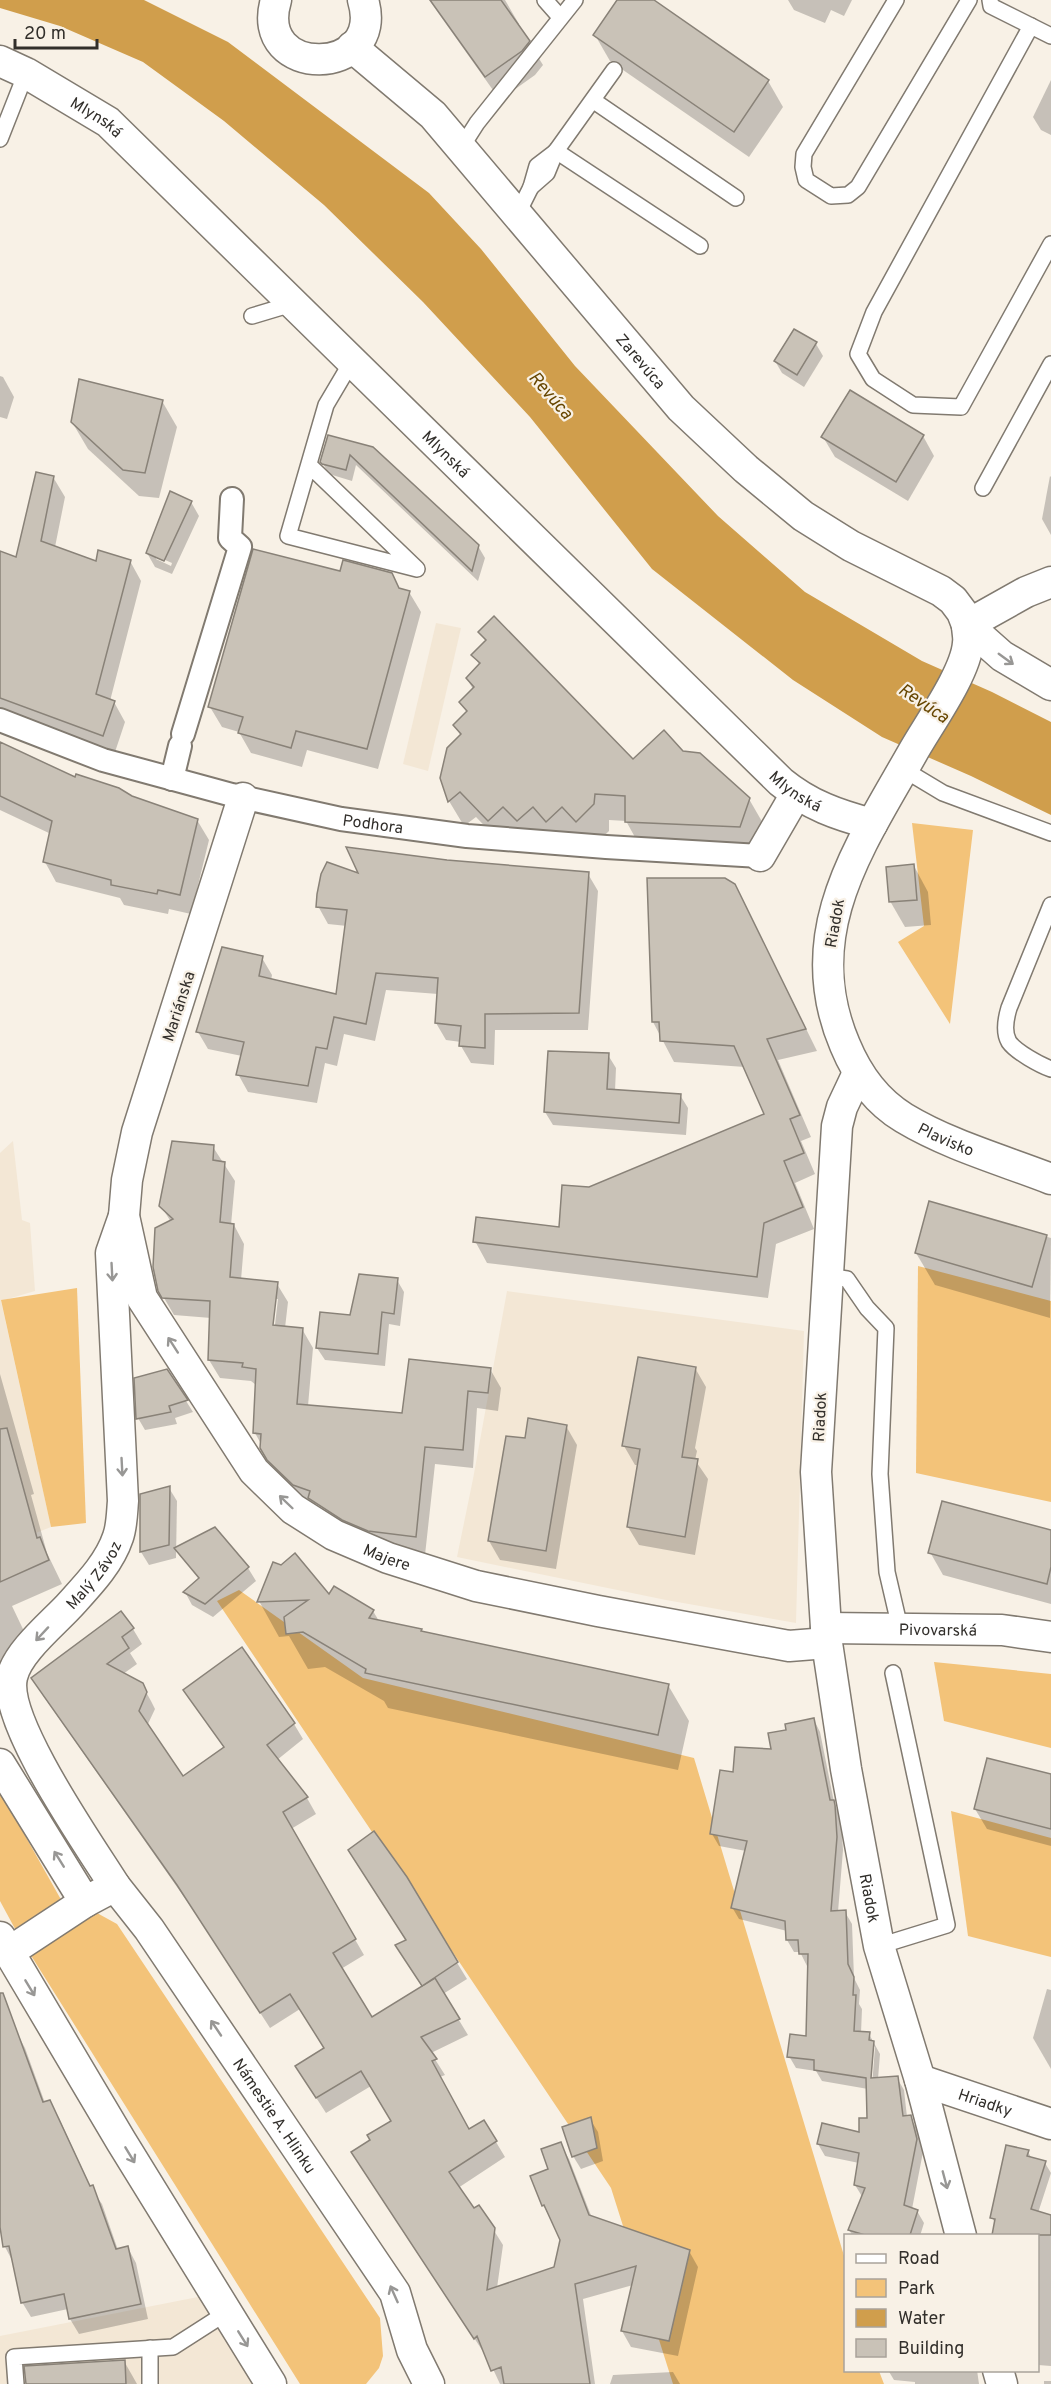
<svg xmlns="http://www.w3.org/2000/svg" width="1051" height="2384" font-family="Overpass,sans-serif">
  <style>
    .built { fill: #f3e7d5 }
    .green { fill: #f3c379 }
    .water { fill: #d09e4c }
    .shadow { fill: #0003; fill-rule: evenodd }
    .building { fill: #c9c2b7; stroke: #898278; stroke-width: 1.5 }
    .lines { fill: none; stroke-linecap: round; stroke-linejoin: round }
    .service-casing { stroke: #817a70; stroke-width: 18 }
    .pedestrian-casing { stroke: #817a70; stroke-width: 26 }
    .minor-casing { stroke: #817a70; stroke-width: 33 }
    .service { stroke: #fff; stroke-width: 15 }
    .pedestrian { stroke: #fff; stroke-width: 22 }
    .minor { stroke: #fff; stroke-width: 30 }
    .oneway { stroke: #989795 }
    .labels { text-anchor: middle; stroke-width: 4.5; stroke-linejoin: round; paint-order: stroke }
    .street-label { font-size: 16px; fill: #322f2b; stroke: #f8f1e6 }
    .water-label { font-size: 18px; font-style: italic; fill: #674600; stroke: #f8f1e6 }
  </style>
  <rect width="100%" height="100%" fill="#f8f1e6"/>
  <g class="built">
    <polygon points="436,623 461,628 428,771 403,764"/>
    <polygon points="13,1141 22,1220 30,1223 35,1291 1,1301 51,1527 0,1547 0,1153"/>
    <polygon points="507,1291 804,1331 796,1623 666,1600 457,1557 473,1479"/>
    <polygon points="203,2296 253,2384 0,2384 0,2336"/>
  </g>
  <g class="green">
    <polygon points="912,823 973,830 950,1024 898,942 924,926"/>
    <polygon points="918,1266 1051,1301 1051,1502 916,1473"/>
    <polygon points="77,1288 86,1523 51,1527 1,1300"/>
    <polygon points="239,1590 363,1678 694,1758 845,2259 846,2370 879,2371 884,2384 673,2384 611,2188 217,1601"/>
    <polygon points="934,1662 1051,1674 1051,1748 944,1721"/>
    <polygon points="0,1791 73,1921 97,1913 117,1924 380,2318 383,2356 379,2368 366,2384 300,2384 20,1938 0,1901"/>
    <polygon points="951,1811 1051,1838 1051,1957 968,1936"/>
  </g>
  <polygon class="water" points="0,0 144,0 228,42 429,193 481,249 575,366 718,516 805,592 922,661 992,692 1051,722 1051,815 971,776 882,737 793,680 652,569 530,417 423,302 324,205 224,121 143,62 60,26 0,8"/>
  <g class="shadow">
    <polygon points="429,0 505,0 519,24 518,25 543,65 535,75 500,100"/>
    <polygon points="619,0 651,0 768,81 783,107 749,157 610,61 595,35"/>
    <polygon points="788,0 852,0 844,16 831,10 825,23 794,10"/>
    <polygon points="1051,80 1051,135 1041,130 1033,117"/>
    <polygon points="816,344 823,356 804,387 782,373 775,361"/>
    <polygon points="0,376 3,377 14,397 7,419 0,417"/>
    <polygon points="162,401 177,427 159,498 139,496 88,449 72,422"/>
    <polygon points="329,436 478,546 485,558 478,581 356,465 352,481 329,474 322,462"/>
    <polygon points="923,436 934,456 908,501 835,457 823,437"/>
    <polygon points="1050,476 1051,477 1051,535 1042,519"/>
    <polygon points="53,477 65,497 55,547 97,563 130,561 141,581 110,701 114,702 125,722 114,755 0,717 0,553 17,558"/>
    <path d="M191 502 199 516 172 574 155 567 147 553ZM156 556 172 563 171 566 156 559Z"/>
    <polygon points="400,590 409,592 421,612 378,769 307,750 302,767 251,753 239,732 222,727 210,707"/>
    <polygon points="480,632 633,761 682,752 749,799 764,825 754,852 641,848 626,821 609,820 609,831 592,847 578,832 562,847 504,846 476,817 464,826 449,801 441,778 461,736 455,726 467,713 461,702 473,689 467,679 480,666 473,655 486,642"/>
    <polygon points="0,744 76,779 197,820 209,840 191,914 169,909 168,914 124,905 120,898 56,882 45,862 51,834 0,810"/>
    <polygon points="447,861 588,874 598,891 588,1030 495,1030 494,1065 471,1063 461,1046 461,1042 446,1040 436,1023 438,994 386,990 375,1041 344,1034 337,1066 325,1063 317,1103 248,1092 238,1074 242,1056 208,1049 198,1032 262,958 272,975 271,981 337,996 347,926 328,924 318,906 361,876"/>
    <polygon points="914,866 928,892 931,925 905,927 890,901"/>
    <polygon points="746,907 817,1051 778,1060 811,1137 801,1141 815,1174 795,1183 814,1229 776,1244 768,1298 487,1263 475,1241 561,1229 589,1189 766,1115 745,1067 674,1062 653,1022"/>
    <polygon points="608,1055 616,1068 615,1091 680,1095 688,1108 686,1135 553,1125 545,1112"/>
    <path d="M213 1147 235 1181 231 1225H234L244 1244 241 1280 277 1284 288 1302 285 1328 302 1329 313 1348 308 1406 404 1415 490 1369 501 1388 498 1411 477 1408 473 1468 435 1464 425 1555 379 1548 305 1503 280 1478 255 1433 256 1385 251 1381 220 1378 209 1360 211 1318 174 1315 160 1291 171 1222 161 1206ZM275 1299H278L274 1333H271ZM316 1502 349 1522 348 1525 316 1505Z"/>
    <polygon points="930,1203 1051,1238 1050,1318 935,1285 916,1253"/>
    <polygon points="397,1280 404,1292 400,1326 389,1324 385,1366 325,1360 317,1348"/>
    <polygon points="695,1368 706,1387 695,1448 697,1451 695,1460 708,1479 695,1555 639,1545 628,1527 639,1465 635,1465 624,1446"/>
    <polygon points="167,1371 193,1412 175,1418 177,1424 145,1430 138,1418"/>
    <polygon points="0,1374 34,1494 31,1495 47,1553 62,1584 12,1606 32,1648 0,1669"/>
    <polygon points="566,1426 577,1445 556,1569 500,1560 489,1541 526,1439"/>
    <polygon points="169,1488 177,1501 176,1558 149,1565 141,1552"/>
    <polygon points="215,1528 248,1568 256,1581 213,1617 192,1605 185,1592 200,1580 177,1548"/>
    <polygon points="1051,1531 1051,1604 943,1575 930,1552"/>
    <polygon points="330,1596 373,1611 379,1621 421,1630 422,1632 668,1685 689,1721 678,1770 388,1708 384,1701 325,1667 308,1669 289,1636 279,1637 259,1601"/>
    <polygon points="133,1629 142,1644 130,1653 137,1664 123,1674 142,1685 151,1701 155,1709 147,1726 182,1778 225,1749 185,1690 241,1650 294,1724 303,1739 277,1760 307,1798 316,1814 291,1829 364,1955 341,1969 372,2019 423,1987 407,1962 405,1878 467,1979 443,1994 468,2035 431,2053 445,2075 440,2077 469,2131 496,2142 505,2157 458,2188 473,2211 493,2229 503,2245 497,2288 556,2268 562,2240 543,2205 532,2177 550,2170 560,2144 569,2159 592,2218 689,2251 698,2267 678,2356 631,2347 622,2331 633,2285 583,2299 595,2384 500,2384 485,2352 484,2353 362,2168 372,2140 392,2121 371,2086 326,2113 306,2082 325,2049 300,2009 270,2028 198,1917 42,1694"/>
    <path d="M814 1720 820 1732 834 1802 841 1819 843 1850 838 1912H845L852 1924 854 1978 860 1990 859 2004 862 2009 861 2033 869 2034 880 2054 878 2079 897 2078 904 2090 907 2117H910L917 2129 923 2152 912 2209 917 2211 924 2223 920 2236H870L858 2231V2235L860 2236H853L849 2230 863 2198 855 2185 859 2163 825 2156 818 2144 860 2134 868 2119V2089L822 2081 816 2071 796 2068 789 2056 807 2038 810 1965 807 1966 800 1952H794L787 1940V1931L739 1919 732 1907 746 1851 719 1846 712 1834 735 1774 773 1750 788 1731ZM872 2044 875 2047 872 2086 869 2085Z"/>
    <polygon points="1051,1776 1051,1846 987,1829 975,1809"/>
    <polygon points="1047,1989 1051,1990 1051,2069 1033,2038"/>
    <polygon points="0,2003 25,2048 45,2103 49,2102 59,2118 92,2190 102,2204 118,2250 128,2248 136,2263 148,2319 79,2334 70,2319 68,2309 31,2317 22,2302 13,2262 5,2247 0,2218"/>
    <polygon points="590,2119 598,2132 603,2161 581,2169 573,2156"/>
    <polygon points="1028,2152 1032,2159 1045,2163 1051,2173 1038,2213 1051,2217 1051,2366 1038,2365 1038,2236 994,2236 996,2224 992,2218"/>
    <polygon points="124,2361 137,2384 27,2384"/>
    <polygon points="888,2370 977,2370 979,2384 915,2384 915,2382 894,2380"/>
    <polygon points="673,2372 680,2384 610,2384 613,2375"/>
    <rect x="1044" y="2381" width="7" height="3"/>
  </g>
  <g class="building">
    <polygon points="430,0 501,0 530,41 522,51 485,77"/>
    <polygon points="617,0 654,0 769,80 734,132 593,35"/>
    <polygon points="794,329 817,342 797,375 774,361"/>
    <polygon points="79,379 163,400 145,473 123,470 71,422"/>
    <polygon points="850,390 924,435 896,482 821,437"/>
    <polygon points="328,435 373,447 479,545 472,571 350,455 346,470 322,464 320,462"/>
    <polygon points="36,472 54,476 41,541 96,561 98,550 131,560 96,694 115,701 103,736 0,698 0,551 16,557"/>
    <polygon points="170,491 192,501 164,561 146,553"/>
    <polygon points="253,549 340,571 343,560 392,573 399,588 410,591 367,749 296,731 291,748 238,733 243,717 208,707"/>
    <polygon points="494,616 633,759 664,730 683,751 700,753 750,798 740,827 625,822 625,796 595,794 594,804 576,822 562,807 546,822 533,807 517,821 503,807 488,821 460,792 448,802 440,778 447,748 461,734 453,725 467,711 459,702 474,687 466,678 480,663 471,655 486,640 478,632"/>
    <polygon points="0,742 75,777 76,774 119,788 132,796 198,819 180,895 158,890 157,894 111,885 111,880 43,862 52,821 0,796"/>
    <polygon points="346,847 447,860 589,872 579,1013 485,1014 485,1048 459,1046 461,1026 435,1023 438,978 376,973 366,1024 334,1017 327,1049 316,1047 308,1086 236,1075 244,1042 196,1032 222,947 263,956 259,976 336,994 347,910 316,907 317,894 321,874 327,862 358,873"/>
    <polygon points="914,864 917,900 889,902 886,867"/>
    <polygon points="647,878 725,878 735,884 806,1029 767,1039 800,1115 790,1119 804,1153 784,1161 803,1207 764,1223 757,1277 473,1242 476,1217 559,1227 562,1185 589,1187 764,1114 734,1046 660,1041 659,1022 652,1022"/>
    <polygon points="548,1051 609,1053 607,1089 681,1094 679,1123 544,1112"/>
    <polygon points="172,1141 214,1145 213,1160 225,1162 220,1222 234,1224 230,1277 278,1282 273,1325 303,1328 297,1404 402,1413 409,1359 491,1368 488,1393 468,1391 463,1450 425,1447 416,1537 368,1531 342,1520 308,1498 310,1491 293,1485 267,1460 260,1448 261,1434 253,1433 256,1369 242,1367 243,1363 208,1360 210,1301 162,1298 158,1291 153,1267 155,1228 173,1219 159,1206"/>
    <polygon points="929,1201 1047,1235 1032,1287 915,1253"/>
    <polygon points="359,1274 398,1278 394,1314 382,1312 378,1354 316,1348 320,1312 350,1315"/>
    <polygon points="638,1357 696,1367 682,1457 698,1459 685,1537 627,1527 640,1449 622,1446"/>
    <polygon points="167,1369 188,1400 169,1406 171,1412 136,1419 134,1378"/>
    <polygon points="528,1418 567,1425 546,1551 488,1541 506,1436 525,1438"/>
    <polygon points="7,1428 37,1538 40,1537 49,1560 0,1582 0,1429"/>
    <polygon points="170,1486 169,1545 140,1552 140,1494"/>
    <polygon points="942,1501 1051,1530 1051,1567 1047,1584 928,1553"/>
    <polygon points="215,1527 249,1567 205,1604 183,1592 199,1578 174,1548"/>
    <polygon points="295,1553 329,1594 334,1586 374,1610 369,1618 422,1629 421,1631 669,1684 658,1735 365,1673 366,1669 303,1632 286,1634 284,1617 308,1600 257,1602 273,1562 281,1565"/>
    <polygon points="121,1611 134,1628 122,1637 129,1648 107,1664 143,1683 147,1692 139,1711 183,1776 224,1747 183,1690 242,1647 295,1723 267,1745 308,1797 283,1812 356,1939 333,1953 372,2017 435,1978 460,2019 421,2037 437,2059 432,2061 469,2129 484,2120 497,2141 449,2172 474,2208 479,2205 495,2228 487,2290 554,2267 560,2240 544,2205 542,2206 530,2176 548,2169 541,2149 561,2142 589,2215 690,2250 669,2341 621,2331 636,2266 575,2284 590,2384 504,2384 501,2367 491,2371 477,2336 474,2339 351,2152 370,2140 367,2135 391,2121 361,2071 316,2098 295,2066 324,2048 290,1994 260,2013 177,1885 31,1678"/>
    <polygon points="814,1718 830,1800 834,1800 835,1805 837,1837 831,1911 846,1910 848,1964 854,1977 853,1995 856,1995 854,2031 870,2032 869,2040 874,2041 871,2078 898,2076 903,2116 911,2115 917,2139 904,2205 918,2210 910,2235 865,2235 848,2230 865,2188 854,2185 859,2153 817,2144 822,2123 859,2132 859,2118 867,2118 866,2078 814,2070 814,2060 787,2057 790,2034 806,2036 808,1954 799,1954 798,1940 786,1940 785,1921 731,1908 747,1841 710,1834 720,1770 733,1772 735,1747 771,1749 768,1733 786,1730 785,1724"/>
    <polygon points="987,1758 1051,1774 1051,1829 974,1809"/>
    <polygon points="374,1831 407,1877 458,1962 422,1986 395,1945 406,1940 348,1850"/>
    <polygon points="0,1993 3,1993 43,2102 50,2100 90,2186 93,2185 116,2249 128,2246 141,2304 69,2319 64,2294 21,2303 9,2246 3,2247 0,2227"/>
    <polygon points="591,2117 597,2148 572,2157 562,2127"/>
    <polygon points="1006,2145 1029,2150 1027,2156 1046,2161 1031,2209 1051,2215 1051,2235 992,2235 995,2219 990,2218"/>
    <polygon points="125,2360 126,2384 26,2384 24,2366"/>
  </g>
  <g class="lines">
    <g class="service-casing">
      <g id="service">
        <polyline points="545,0 560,17"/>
        <polyline points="896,0 804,154 803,167 806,180 831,196 848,195 858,187 969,0"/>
        <polyline points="990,0 991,6 1051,36"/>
        <polyline points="1031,26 874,312 858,354 873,379 913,405 961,407 1051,244"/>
        <polyline points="594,101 736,198"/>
        <polyline points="0,139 26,73"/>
        <polyline points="461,148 477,123 575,0"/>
        <polyline points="556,151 700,246"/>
        <polyline points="531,187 547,173 556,151 614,70"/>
        <polyline points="518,213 531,187 537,166 554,153"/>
        <polyline points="252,316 292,304"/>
        <polyline points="309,465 417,569 288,536 326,405 352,361"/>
        <polyline points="983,488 1051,364"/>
        <polyline points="903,769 943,793 1051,833"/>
        <path d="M1051 905 1009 1008C1006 1018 1003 1032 1009 1042 1016 1052 1040 1065 1051 1069"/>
        <polyline points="827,1276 847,1279 867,1308 886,1328 880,1474 887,1572 900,1628"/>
        <polyline points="879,1946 947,1925 893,1673"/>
        <polyline points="16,2384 14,2357 173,2347 226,2313"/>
        <polyline points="150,2384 150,2348"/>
      </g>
    </g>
    <g class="pedestrian-casing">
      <g id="pedestrian">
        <path id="s1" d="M0 720 103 760 232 795 341 819 467 836 606 847 760 856"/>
        <polyline points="183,734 240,547 230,538 232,499"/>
        <polyline points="172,779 180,746"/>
      </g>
    </g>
    <g class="minor-casing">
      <g id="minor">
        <path d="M276 0C252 80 387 78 363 0"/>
        <path id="s2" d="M352 47 433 115 681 408 746 469 803 516 851 546 941 591 953 600 962 612 967 625 1002 656 1051 685"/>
        <path id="s3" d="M0 61 26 73 108 122 781 782C809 805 838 815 872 824"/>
        <path id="s4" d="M967 625C967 631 969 637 968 643 966 673 928 725 913 752 860 846 797 933 845 1045 857 1074 876 1101 904 1118 949 1145 1002 1160 1051 1179"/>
        <polyline points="967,625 1026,592 1051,582"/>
        <path id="s5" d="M243 798 137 1132 127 1180 124 1216 142 1298 254 1471 293 1509 334 1535 388 1558 476 1586 598 1611 789 1646 827 1643"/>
        <polyline points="760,856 796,794"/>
        <path id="s6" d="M858 1073 842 1107 837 1126 816 1472 827 1643 846 1769 879 1946 920 2080 961 2236"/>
        <path id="s7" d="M826 1628 1002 1630 1051 1637"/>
        <path id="s8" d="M0 1764 85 1902 115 1886 149 1929 395 2293 412 2350 429 2384"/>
        <path id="s9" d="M115 1886C90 1846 2 1721 12 1677 17 1653 51 1625 68 1607 87 1586 109 1564 118 1537 122 1526 122 1512 123 1501L111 1253 124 1216"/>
        <polyline points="0,1937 121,2141 271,2384"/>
        <polyline points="9,1952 85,1902"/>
        <path id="s10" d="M920 2080 1051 2124"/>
        <polyline points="998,2370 1002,2384"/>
      </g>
    </g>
    <use href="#service" class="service"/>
    <use href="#pedestrian" class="pedestrian"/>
    <use href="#minor" class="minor"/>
  </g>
  <defs><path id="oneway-shaft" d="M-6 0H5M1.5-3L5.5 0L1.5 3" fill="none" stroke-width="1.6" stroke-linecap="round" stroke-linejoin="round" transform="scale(1.5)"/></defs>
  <g class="oneway">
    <use href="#oneway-shaft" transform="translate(1006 659) rotate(36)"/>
    <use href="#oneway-shaft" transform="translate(112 1272) rotate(87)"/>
    <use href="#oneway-shaft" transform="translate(173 1345) rotate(-123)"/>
    <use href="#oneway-shaft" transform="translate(122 1467) rotate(87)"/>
    <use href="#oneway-shaft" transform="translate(286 1502) rotate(-136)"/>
    <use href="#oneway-shaft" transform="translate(42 1634) rotate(133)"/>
    <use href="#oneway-shaft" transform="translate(59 1859) rotate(-122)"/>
    <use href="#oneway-shaft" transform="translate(30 1988) rotate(59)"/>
    <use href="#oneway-shaft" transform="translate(216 2028) rotate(-124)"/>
    <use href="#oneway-shaft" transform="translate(130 2155) rotate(59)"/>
    <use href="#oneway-shaft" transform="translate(945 2180) rotate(75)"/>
    <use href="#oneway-shaft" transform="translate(394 2294) rotate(-114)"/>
    <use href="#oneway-shaft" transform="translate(243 2339) rotate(58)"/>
  </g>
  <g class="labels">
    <g class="street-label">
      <text dy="6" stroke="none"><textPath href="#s3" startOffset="112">Mlynská</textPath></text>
      <text dy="6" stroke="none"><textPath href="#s2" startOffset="428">Zarevúca</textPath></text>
      <text dy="6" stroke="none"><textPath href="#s3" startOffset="598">Mlynská</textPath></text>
      <text dy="6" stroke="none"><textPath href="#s3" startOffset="1084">Mlynská</textPath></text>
      <text dy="6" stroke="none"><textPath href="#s1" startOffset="388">Podhora</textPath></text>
      <text transform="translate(834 923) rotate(-80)" y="6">Riadok</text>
      <text transform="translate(178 1006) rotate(-72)" y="6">Mariánska</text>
      <text dy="6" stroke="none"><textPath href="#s4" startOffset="598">Plavisko</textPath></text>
      <text transform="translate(819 1417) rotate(-87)" y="6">Riadok</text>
      <text dy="6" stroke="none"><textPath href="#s5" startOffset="886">Majere</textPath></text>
      <text dy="6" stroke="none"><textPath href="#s9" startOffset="368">Malý Závoz</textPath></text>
      <text dy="6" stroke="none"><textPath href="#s7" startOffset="112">Pivovarská</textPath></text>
      <text dy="6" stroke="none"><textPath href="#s6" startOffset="834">Riadok</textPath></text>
      <text dy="6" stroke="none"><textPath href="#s10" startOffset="69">Hriadky</textPath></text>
      <text dy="6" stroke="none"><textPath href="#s8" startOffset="476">Námestie A. Hlinku</textPath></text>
    </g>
    <g class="water-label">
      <text transform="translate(551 395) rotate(49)" y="6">Revúca</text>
      <text transform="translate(924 703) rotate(34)" y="6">Revúca</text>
    </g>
  </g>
  <rect x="844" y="2234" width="195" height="138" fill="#f8f1e6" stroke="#a9a39b" stroke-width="1.5"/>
  <rect x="856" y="2254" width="30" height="9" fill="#ffffff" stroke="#a9a39b" stroke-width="1.5"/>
  <text x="898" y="2264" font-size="18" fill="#322f2b">Road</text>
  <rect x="856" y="2279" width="30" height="18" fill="#f3c379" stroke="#a9a39b" stroke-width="1.5"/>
  <text x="898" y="2294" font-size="18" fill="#322f2b">Park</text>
  <rect x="856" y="2309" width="30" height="18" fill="#d09e4c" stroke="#a9a39b" stroke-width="1.5"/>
  <text x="898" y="2324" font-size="18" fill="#322f2b">Water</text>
  <rect x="856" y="2339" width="30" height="18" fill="#c9c2b7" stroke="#a9a39b" stroke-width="1.5"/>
  <text x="898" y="2354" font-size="18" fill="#322f2b">Building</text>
  <path d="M15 39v9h82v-9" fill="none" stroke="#322f2b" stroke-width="3"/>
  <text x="24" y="39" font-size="18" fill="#322f2b" stroke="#f8f1e6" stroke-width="4.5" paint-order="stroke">20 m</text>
</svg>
